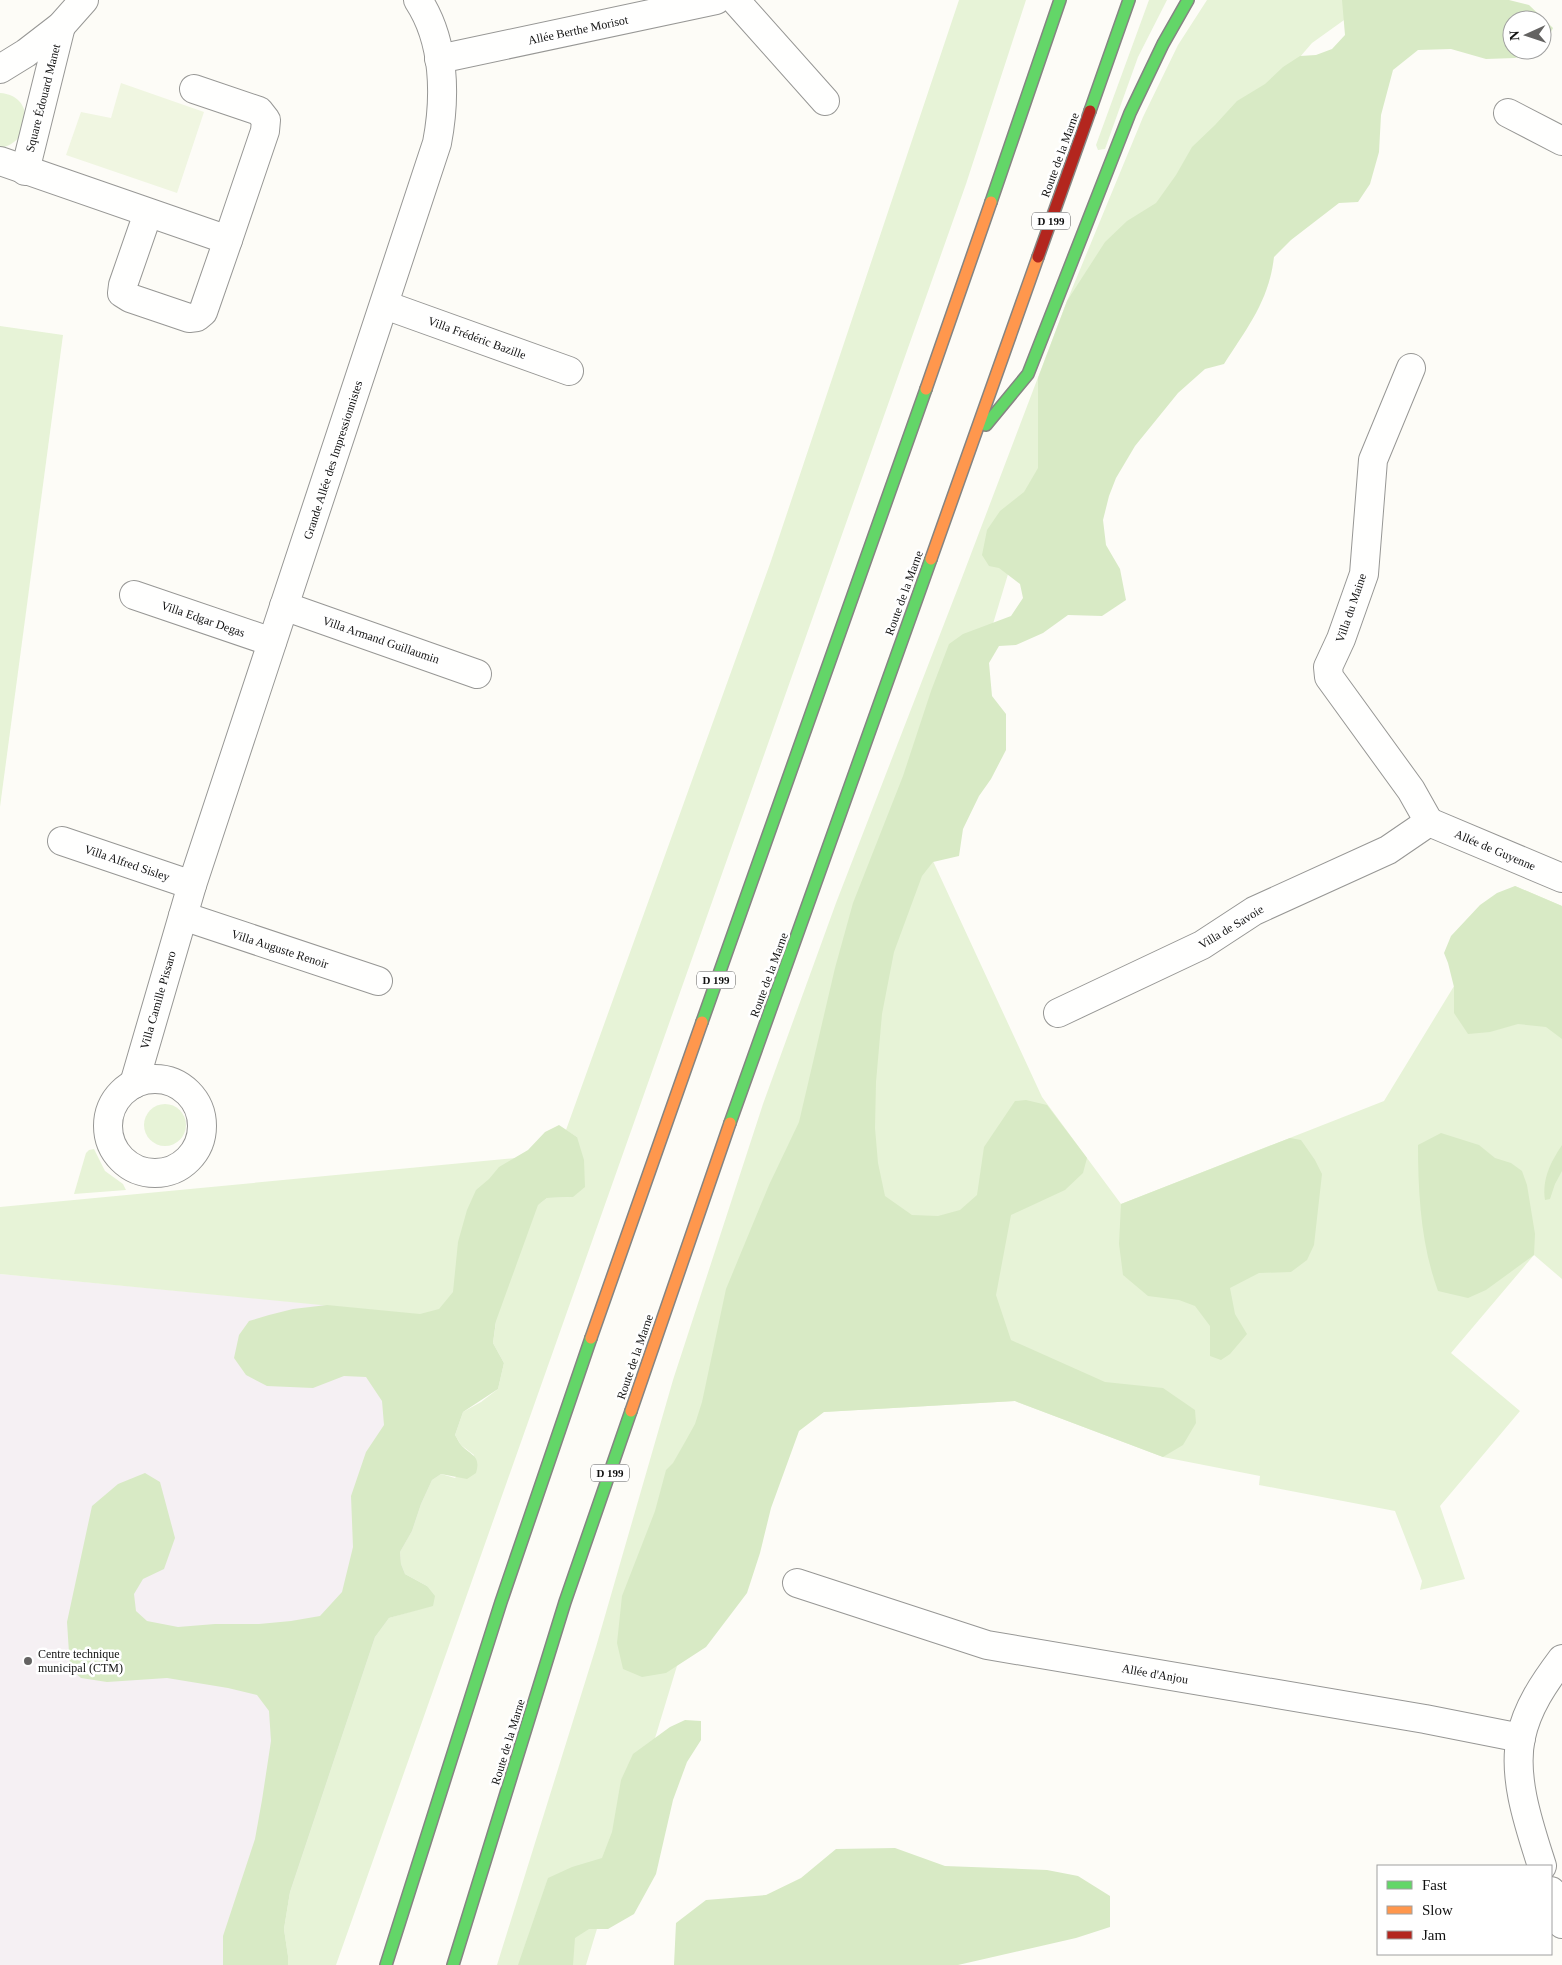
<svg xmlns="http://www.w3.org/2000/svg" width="1562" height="1965" font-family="Georgia,serif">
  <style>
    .industrial { fill: #f5f0f3 }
    .green { fill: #e7f3d7 }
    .forest { fill: #d8eac5 }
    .pitch { fill: #f0f6e1 }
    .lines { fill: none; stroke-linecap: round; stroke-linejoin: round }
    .street-casing { stroke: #979795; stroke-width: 30 }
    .fast-casing { stroke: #858482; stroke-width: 14 }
    .slow-casing { stroke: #858482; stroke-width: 14 }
    .jam-casing { stroke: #858482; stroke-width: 14 }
    .street { stroke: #fffffe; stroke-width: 28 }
    .fast { stroke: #63d668; stroke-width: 11 }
    .slow { stroke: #ff974d; stroke-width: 11 }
    .jam { stroke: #b3261e; stroke-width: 11 }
    .poi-dot { fill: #646362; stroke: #fff; stroke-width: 2 }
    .labels { text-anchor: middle; stroke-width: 5; stroke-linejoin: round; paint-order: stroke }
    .shield { fill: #fff; stroke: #585858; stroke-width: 1 }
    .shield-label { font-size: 11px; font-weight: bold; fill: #111 }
    .street-label { font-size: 12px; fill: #111; stroke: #fff }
    .poi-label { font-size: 12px; fill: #111; stroke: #fff; text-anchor: start }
  </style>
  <rect width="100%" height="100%" fill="#fdfcf7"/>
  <polygon class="industrial" points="0,1274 496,1321 264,1965 0,1965"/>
  <g class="green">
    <polygon points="959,0 1026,0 966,184 336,1965 288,1965 288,1956 284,1929 290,1892 375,1637 389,1618 433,1605 427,1586 405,1574 401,1564 400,1552 412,1531 421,1504 432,1480 441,1474 455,1478 474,1455 461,1445 455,1435 463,1412 481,1402 498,1389 504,1363 493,1343 496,1322 0,1274 0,1207 557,1154 539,1204 547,1198 573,1197 577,1137 566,1130 771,561"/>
    <polygon points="1149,0 1167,0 1138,57 1105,149 1098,150 1096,145"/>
    <polygon points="1207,0 1372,0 1312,43 1236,131 1018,541 926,846 1042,1097 1121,1204 1384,1101 1515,886 1562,906 1562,1279 1534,1255 1451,1353 1520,1411 1440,1506 1465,1579 1420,1590 1422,1581 1395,1511 1259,1485 1260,1476 1163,1457 1015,1401 753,1416 586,1965 497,1965 596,1647 673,1380 763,1104 836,903 963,575 1067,301 1143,117 1178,45"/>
    <path d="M0 93C36 95 32 143 0 148Z"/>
    <polygon points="0,326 63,335 0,807"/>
    <circle cx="165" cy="1125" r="21"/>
    <polygon points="94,1149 105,1171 123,1184 126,1190 74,1194 86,1153 89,1150"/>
  </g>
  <g class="forest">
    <path d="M1342 0H1509L1529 5 1553 28 1542 49V20H1512V50H1541L1515 58 1486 59 1451 49 1418 50 1393 70 1381 115 1379 152 1370 184 1358 202 1339 203 1291 240 1274 257C1269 301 1247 328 1224 364L1205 369 1178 393 1135 446 1116 478 1109 496 1103 520 1106 545 1120 569 1126 600 1102 616 1068 615 1043 633 1016 645 999 646 989 663 992 696 1006 714V750L991 779 979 796 963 829 959 856 933 862 922 876 894 952 882 1014 876 1082 875 1128 878 1163 885 1196 912 1215 938 1216 960 1210 977 1195 984 1147 1015 1101 1026 1100 1047 1105 1087 1158 1083 1173 1065 1190 1011 1215 996 1295 1011 1340 1105 1382 1163 1388 1195 1410 1196 1423 1183 1445 1163 1457 1015 1401 824 1412 799 1431 771 1508 760 1553 747 1593 706 1647 666 1673 642 1677 623 1669 617 1643 622 1596 655 1511 666 1470 673 1463 685 1442 695 1424 702 1402 726 1289 769 1185 799 1122 835 968 853 903 903 776 931 691 949 644 963 634 1011 616 1023 598 1020 584 999 568 989 566 982 555 987 530 1000 511 1024 492 1038 468V378L1067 301 1105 242 1127 221 1156 203 1176 175 1192 147 1215 125 1237 101 1265 84 1283 67 1300 56 1316 55 1332 49 1345 35Z"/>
    <polygon points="1515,886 1562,906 1562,1039 1546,1027 1518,1024 1490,1032 1468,1034 1454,1013 1454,987 1448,963 1444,953 1451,936 1480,905 1497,893"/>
    <path d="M559 1125 577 1137 584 1160 585 1187 573 1197 547 1198 538 1205 496 1321 493 1343 504 1363 498 1389 463 1412 455 1435C457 1438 459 1443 462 1446 472 1456 481 1456 476 1473L467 1479 441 1474 432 1480 421 1504 412 1531 400 1552 401 1564 405 1574 427 1586 435 1596 433 1606 389 1618 375 1637 290 1892 284 1929 288 1956V1965H223V1936L255 1839 262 1800 271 1741 269 1711 257 1695 228 1688 167 1678 107 1682 81 1678 70 1668 67 1622 92 1506 118 1484 145 1473 160 1482 175 1538 164 1569 143 1579 134 1594 136 1611 147 1621 178 1627 215 1624H259L291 1621 320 1616 342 1592 353 1547 351 1496 366 1452 384 1425 382 1401 366 1377 344 1376 313 1388 267 1386 246 1375 234 1358 239 1335 249 1321 269 1315 293 1309 327 1305 420 1314 439 1309 453 1292 458 1242 467 1210 476 1190 489 1179 499 1167 528 1150 545 1132Z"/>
    <path d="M1441 1133 1479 1145 1495 1158 1511 1163 1522 1171 1527 1185 1535 1234 1534 1255 1486 1290 1468 1298 1438 1291C1421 1245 1418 1193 1418 1145Z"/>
    <polygon points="1290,1138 1301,1140 1315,1160 1322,1174 1314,1245 1307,1260 1291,1272 1259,1273 1230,1288 1235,1314 1247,1334 1230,1354 1221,1360 1210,1356 1210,1326 1195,1306 1179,1300 1148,1296 1123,1275 1119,1244 1121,1204"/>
    <path d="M1562 1145V1171L1555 1184 1550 1199 1545 1200C1542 1178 1551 1162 1562 1145Z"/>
    <polygon points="685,1720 701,1721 701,1740 687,1762 673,1800 656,1874 634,1914 608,1929 589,1929 575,1938 573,1965 518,1965 548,1878 572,1867 602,1858 612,1832 621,1780 633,1754 670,1727"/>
    <polygon points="895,1848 945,1866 1047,1870 1078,1876 1110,1896 1110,1927 1076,1938 958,1965 674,1965 676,1923 706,1900 766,1895 801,1878 836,1849"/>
  </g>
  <polygon class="pitch" points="121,83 204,112 177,193 66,155 81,112 111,118"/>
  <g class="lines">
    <g class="street-casing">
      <g id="street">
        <polyline points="735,0 825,101"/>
        <polyline points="439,59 716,0"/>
        <polyline points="0,69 26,53 61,26 84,0"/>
        <polyline points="194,89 259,111 266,120 265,131 228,240"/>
        <polyline points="1508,113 1562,141"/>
        <polyline points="0,161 228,240 203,312 197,317 189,318 130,298 122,293 123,285 148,213"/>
        <polyline points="25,171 61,26"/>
        <polyline points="385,305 569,371"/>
        <polyline points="1411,368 1373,460 1364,574 1341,639 1328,667 1329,677 1411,790 1429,822"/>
        <polyline points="134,595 272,642"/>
        <polyline points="284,606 477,674"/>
        <polyline points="1429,822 1562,878"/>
        <polyline points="62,841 192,885"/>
        <polyline points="183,916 378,981"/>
        <polyline points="1058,1013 1202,945 1254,911 1388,850 1429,822"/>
        <circle cx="155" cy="1126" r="47"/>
        <path d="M134 1084 192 885 437 143C446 96 445 41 418 0"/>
        <polyline points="797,1583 987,1645 1425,1719 1521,1738"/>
        <path d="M1542 1866C1530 1828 1512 1778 1521 1737 1527 1708 1544 1683 1562 1659"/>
        <polyline points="1551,1891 1562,1924"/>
      </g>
    </g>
    <g class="fast-casing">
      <g id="fast">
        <polyline points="1090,111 1129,0"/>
        <polyline points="991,202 1060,0"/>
        <polyline points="986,425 1028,374 1130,113 1163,44 1188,0"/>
        <polyline points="702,1022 926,389"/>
        <polyline points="730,1123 931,559"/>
        <polyline points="386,1965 501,1602 591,1338"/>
        <polyline points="453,1965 565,1602 631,1411"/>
      </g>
    </g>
    <g class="slow-casing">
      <g id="slow">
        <polyline points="926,389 991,202"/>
        <polyline points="931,559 1038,257"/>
        <polyline points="591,1338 702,1022"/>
        <polyline points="631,1411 730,1123"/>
      </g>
    </g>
    <g class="jam-casing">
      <polyline id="jam" points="1038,257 1090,111"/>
    </g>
    <use href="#street" class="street"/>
    <use href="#fast" class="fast"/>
    <use href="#slow" class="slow"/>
    <use href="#jam" class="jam"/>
  </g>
  <circle class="poi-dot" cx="28" cy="1661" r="5"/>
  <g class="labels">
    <g class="shield">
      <rect x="1032" y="212.5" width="38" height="17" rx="4"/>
      <rect x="697" y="971.5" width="38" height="17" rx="4"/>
      <rect x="591" y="1464.5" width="38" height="17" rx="4"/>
    </g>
    <g class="shield-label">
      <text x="1051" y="225">D 199</text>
      <text x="716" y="984">D 199</text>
      <text x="610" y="1477">D 199</text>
    </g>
    <g class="street-label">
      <text transform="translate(578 30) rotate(-12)" y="4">Allée Berthe Morisot</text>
      <text transform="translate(43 98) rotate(-76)" y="4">Square Édouard Manet</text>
      <text transform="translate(1060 155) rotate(-70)" y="4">Route de la Marne</text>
      <text transform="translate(477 338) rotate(20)" y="4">Villa Frédéric Bazille</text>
      <text transform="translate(333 460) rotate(-72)" y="4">Grande Allée des Impressionnistes</text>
      <text transform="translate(904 593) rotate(-70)" y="4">Route de la Marne</text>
      <text transform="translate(1351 608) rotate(-71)" y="4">Villa du Maine</text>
      <text transform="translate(203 619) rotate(19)" y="4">Villa Edgar Degas</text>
      <text transform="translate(381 640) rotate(19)" y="4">Villa Armand Guillaumin</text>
      <text transform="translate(1495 850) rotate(23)" y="4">Allée de Guyenne</text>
      <text transform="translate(127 863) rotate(19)" y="4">Villa Alfred Sisley</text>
      <text transform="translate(1231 927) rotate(-31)" y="4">Villa de Savoie</text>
      <text transform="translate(280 949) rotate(18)" y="4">Villa Auguste Renoir</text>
      <text transform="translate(769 975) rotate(-70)" y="4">Route de la Marne</text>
      <text transform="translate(158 1000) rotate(-74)" y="4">Villa Camille Pissaro</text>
      <text transform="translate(635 1357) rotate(-71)" y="4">Route de la Marne</text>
      <text transform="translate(1155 1674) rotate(10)" y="4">Allée d'Anjou</text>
      <text transform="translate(508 1742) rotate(-73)" y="4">Route de la Marne</text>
    </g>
    <g class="poi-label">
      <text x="38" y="1658">Centre technique<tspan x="38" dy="14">municipal (CTM)</tspan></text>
    </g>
  </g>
  <rect x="1377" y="1865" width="175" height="90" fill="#ffffff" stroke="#a0a0a0"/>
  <rect x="1387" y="1881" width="25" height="8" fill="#63d668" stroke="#a0a0a0"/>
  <text x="1422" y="1890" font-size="15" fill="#111111">Fast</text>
  <rect x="1387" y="1906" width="25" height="8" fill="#ff974d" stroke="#a0a0a0"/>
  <text x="1422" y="1915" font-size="15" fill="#111111">Slow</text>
  <rect x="1387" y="1931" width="25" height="8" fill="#b3261e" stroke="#a0a0a0"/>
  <text x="1422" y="1940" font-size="15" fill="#111111">Jam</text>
  <g transform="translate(1527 35) rotate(267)"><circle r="24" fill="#ffffff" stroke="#a0a0a0"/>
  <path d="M0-4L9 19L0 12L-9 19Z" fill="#646362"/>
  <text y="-8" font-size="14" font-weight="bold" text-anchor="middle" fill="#111111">N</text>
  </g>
</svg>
